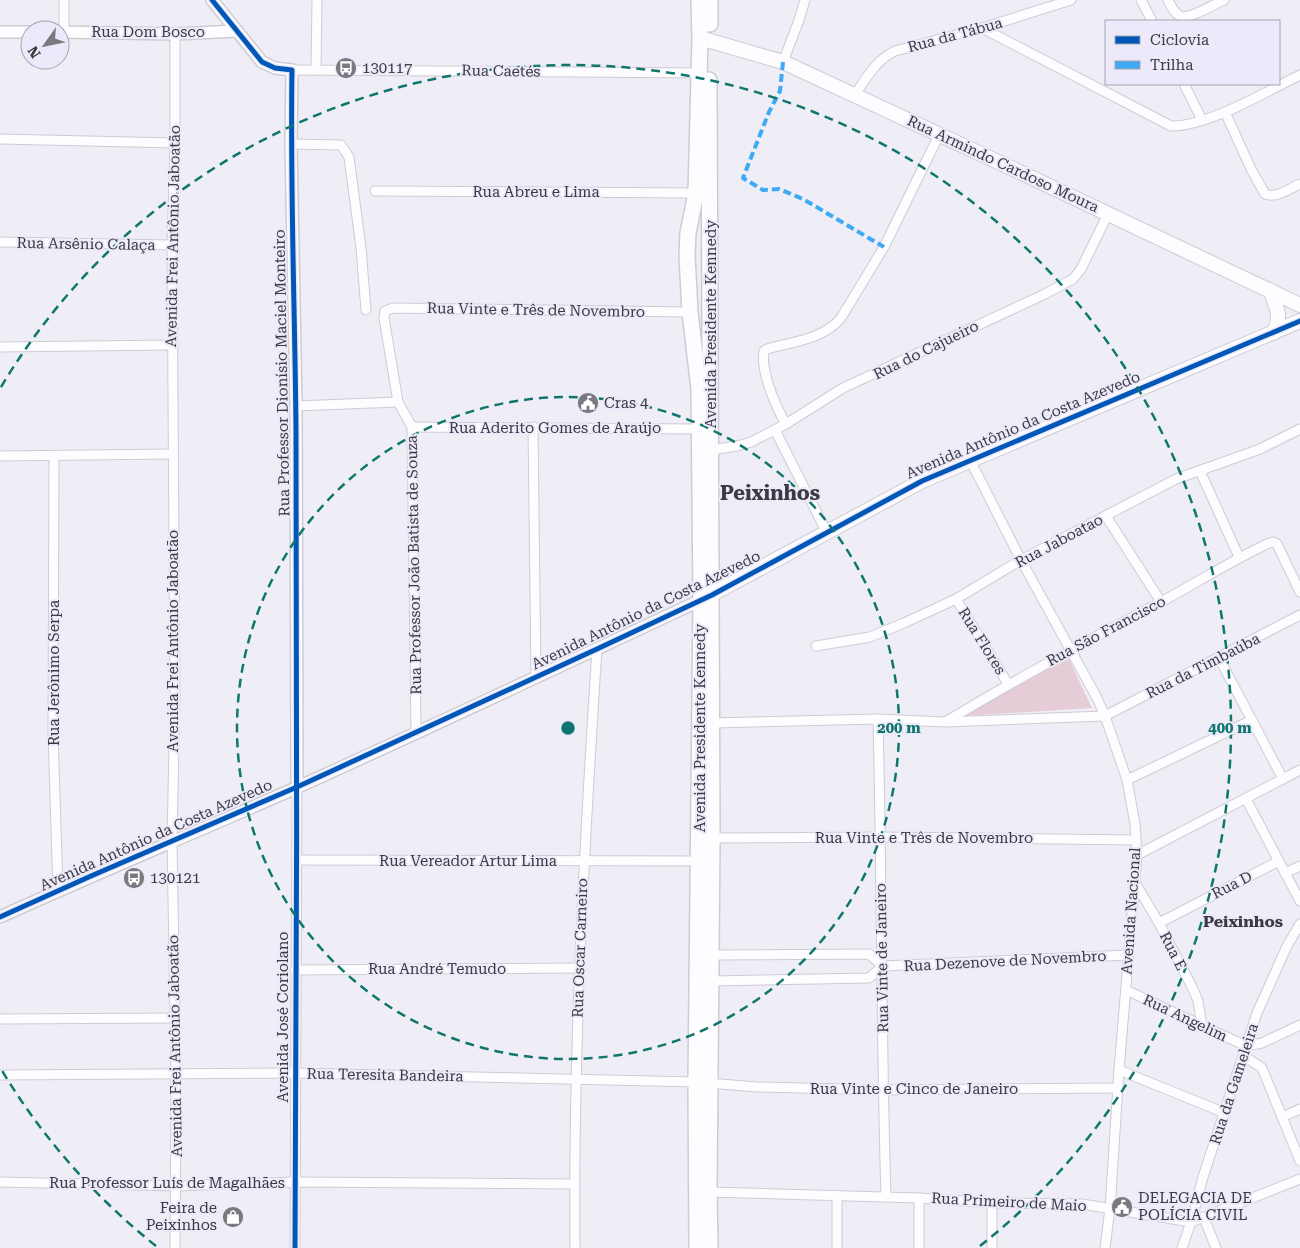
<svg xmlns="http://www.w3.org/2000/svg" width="1300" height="1248" font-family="'Roboto Serif',serif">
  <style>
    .green { fill: #e5ccd7 }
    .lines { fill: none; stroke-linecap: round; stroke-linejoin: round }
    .minor-casing { stroke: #cdccd3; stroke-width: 11 }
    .tertiary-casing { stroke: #cdccd3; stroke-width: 14 }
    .secondary-casing { stroke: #cdccd3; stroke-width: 16 }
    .primary-casing { stroke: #cdccd3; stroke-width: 18 }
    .minor { stroke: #fdfcfe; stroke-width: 9 }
    .tertiary { stroke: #fdfcfe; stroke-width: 11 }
    .secondary { stroke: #fdfcfe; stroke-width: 14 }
    .primary { stroke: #fdfcfe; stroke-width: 15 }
    .quiet { stroke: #3fa9f5; stroke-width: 4; stroke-dasharray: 8 4; stroke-linecap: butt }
    .cycleway-casing { stroke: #eceafa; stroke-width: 8 }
    .cycleway { stroke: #0057b8; stroke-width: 5 }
    .ring { fill: none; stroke: #0f766e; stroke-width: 2.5; stroke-dasharray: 9 6 }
    .labels { text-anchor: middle; stroke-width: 4; stroke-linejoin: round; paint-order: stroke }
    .street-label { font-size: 15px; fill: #3a3a40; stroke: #eceafa }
    .poi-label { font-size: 15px; fill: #3a3a40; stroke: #eceafa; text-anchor: start }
    .neighbourhood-label { font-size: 16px; font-weight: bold; fill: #3a3a40; stroke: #eceafa }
    .district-label { font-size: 20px; font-weight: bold; fill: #3a3a40; stroke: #eceafa }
    .centre { fill: #0f766e; stroke: #eceafa; stroke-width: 2.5 }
    .ring-label { font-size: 15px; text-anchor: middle; font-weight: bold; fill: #0f766e; stroke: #eceafa; stroke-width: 4; stroke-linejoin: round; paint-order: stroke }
  </style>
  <rect width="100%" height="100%" fill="#efeef6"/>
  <polygon class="green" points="1067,655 1092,708 962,716"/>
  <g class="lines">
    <g class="minor-casing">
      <g id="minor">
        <polyline points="64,0 64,32"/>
        <polyline points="1141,0 1152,21"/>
        <path d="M1168 0C1171 6 1174 13 1180 16 1189 20 1214 4 1224 0"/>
        <path d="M982 28 1171 126C1207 127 1267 91 1300 75"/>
        <polyline points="783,62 799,20 805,0"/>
        <polyline points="292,70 702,73"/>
        <polyline points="316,70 317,0"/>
        <polyline points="1184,84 1202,120"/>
        <path d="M855 95C866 78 876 60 895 51L982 28 1071 0"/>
        <path d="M1225 112 1251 169 1265 194C1276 199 1290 188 1300 184"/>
        <polyline points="0,139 175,143"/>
        <polyline points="291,144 341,145 349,157 361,248 366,310"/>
        <polyline points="375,191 696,193"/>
        <polyline points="0,242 172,245"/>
        <polyline points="0,347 172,345"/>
        <polyline points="296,406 398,402"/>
        <path d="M786 424C776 407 760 371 764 351L767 349C792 342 824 339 841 318L884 247 939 135"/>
        <polyline points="412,427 699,429"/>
        <polyline points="533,427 536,678"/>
        <polyline points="775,430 826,531"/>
        <polyline points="711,450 737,446 751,442 786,424 843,388 1045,294 1073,279 1081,269 1108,214"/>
        <polyline points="0,456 172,454"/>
        <polyline points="54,456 53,733 58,891"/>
        <polyline points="970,460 1021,560 1097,698 1105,716 1127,780 1135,824 1137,855 1119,1070 1110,1208 1105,1248"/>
        <polyline points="1200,471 1239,557"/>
        <polyline points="1106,516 1161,602"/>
        <polyline points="956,599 1008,684"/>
        <polyline points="816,646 870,637 904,623 956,599 1021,560 1176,479 1260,449 1300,429"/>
        <polyline points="1219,658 1283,779"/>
        <path d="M878 719C882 878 881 1038 886 1197"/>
        <path d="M947 721C1016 679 1087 641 1159 603 1196 583 1231 561 1269 543L1273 542 1277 544 1300 592"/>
        <polyline points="712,723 878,719 945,722 1105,716 1300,615"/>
        <polyline points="416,732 412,427 398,402 384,318 385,311 393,308 690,312"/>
        <polyline points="1127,780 1252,720"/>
        <polyline points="1246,799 1300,901"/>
        <polyline points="712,838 881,837 1135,840"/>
        <polyline points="1137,855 1300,770"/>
        <polyline points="297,860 699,861"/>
        <polyline points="1285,873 1300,866"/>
        <polyline points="1134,881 1159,923 1193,989 1198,1001 1202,1026"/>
        <polyline points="1159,923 1279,861"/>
        <polyline points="711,955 869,954 883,966"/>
        <polyline points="295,970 579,968"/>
        <polyline points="712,981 869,978 883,966 1128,955"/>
        <polyline points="1126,990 1246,1046 1262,1043 1300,1025"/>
        <polyline points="0,1019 175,1018"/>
        <polyline points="1242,1059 1250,1060 1262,1068 1300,1161"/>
        <polyline points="1119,1070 1225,1113"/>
        <polyline points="0,1075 295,1073 696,1082 757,1087 883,1090 1117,1088"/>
        <polyline points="1282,1117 1300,1109"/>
        <polyline points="0,1182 176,1186 296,1182 574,1184"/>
        <polyline points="709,1192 919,1198 992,1203 1082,1204 1191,1222 1300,1179"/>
        <polyline points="837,1195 837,1248"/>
        <polyline points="1204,1218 1216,1248"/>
        <polyline points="175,1248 176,1073 172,841 175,697 172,245 175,143 175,34"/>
        <polyline points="295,1248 297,787"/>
        <path d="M575 1248C573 1048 584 849 597 649"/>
        <polyline points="919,1248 919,1198"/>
        <polyline points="992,1248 992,1203"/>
        <polyline points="1182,1248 1191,1222 1203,1177 1257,1013 1287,946 1300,924"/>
      </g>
    </g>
    <g class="tertiary-casing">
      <g id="tertiary">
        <polyline points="212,0 262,62 275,68 292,70 291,144 296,406 297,787"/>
        <polyline points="0,32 30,32"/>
        <polyline points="60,32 175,34 237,31"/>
        <path d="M0 917C99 872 199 831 298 787 433 726 567 663 701 600"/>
      </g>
    </g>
    <g class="secondary-casing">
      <g id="secondary">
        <polyline points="700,38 783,62 1026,175 1300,305"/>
        <path d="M1270 290C1276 305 1283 318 1273 333"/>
        <polyline points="703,599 922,481 1300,321"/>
      </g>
    </g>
    <g class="primary-casing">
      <g id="primary">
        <polyline points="710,24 710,0"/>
        <polyline points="709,80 712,838 709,1192 710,1248"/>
        <polyline points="697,1248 696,1082 701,600 699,389 690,312 687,256 688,233 696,193 700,38 699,0"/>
      </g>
    </g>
    <use href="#minor" class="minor"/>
    <use href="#tertiary" class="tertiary"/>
    <use href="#secondary" class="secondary"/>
    <use href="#primary" class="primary"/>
    <polyline class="quiet" points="783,62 780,91 769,112 743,178 763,190 779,189 803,199 884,247"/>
    <g class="cycleway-casing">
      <g id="cycleway">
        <path d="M212 0 262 62 275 68 292 70C290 190 295 310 296 431 297 703 297 976 295 1248"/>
        <polyline points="0,917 91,876 297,787 597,649 712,595 922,481 1300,321"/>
      </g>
    </g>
    <use href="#cycleway" class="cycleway"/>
  </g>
  <g class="ring">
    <circle cx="568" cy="728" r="331"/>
    <path d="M156 1246A662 662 0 0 1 1 1069M1 387A662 662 0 1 1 980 1246"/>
  </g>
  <defs>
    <g id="bus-disc" transform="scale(1.125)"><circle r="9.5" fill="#797980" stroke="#eceafa"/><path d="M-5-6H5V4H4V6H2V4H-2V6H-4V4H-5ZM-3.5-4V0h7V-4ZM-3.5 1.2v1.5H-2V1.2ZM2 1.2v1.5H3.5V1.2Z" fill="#fff"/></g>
    <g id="civic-disc" transform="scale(1.125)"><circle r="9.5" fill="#797980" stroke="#eceafa"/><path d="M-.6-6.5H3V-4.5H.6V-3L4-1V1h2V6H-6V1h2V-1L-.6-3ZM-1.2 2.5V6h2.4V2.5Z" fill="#fff"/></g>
    <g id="shop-disc" transform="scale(1.125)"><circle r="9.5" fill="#797980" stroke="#eceafa"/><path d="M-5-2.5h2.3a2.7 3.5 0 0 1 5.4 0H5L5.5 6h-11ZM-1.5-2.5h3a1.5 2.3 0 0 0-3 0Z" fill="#fff"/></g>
  </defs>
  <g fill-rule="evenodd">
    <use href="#bus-disc" x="346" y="68"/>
    <use href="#civic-disc" x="588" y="403"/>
    <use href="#bus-disc" x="134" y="878"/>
    <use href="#civic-disc" x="1122" y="1207"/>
    <use href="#shop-disc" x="233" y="1217"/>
  </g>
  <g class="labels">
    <g class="street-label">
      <text x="148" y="37">Rua Dom Bosco</text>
      <text transform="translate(955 35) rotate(-15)" y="5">Rua da Tábua</text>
      <text transform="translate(501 71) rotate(1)" y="5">Rua Caetés</text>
      <text transform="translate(1003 164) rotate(25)" y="5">Rua Armindo Cardoso Moura</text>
      <text x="536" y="197">Rua Abreu e Lima</text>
      <text transform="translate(173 236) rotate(-89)" y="5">Avenida Frei Antônio Jaboatão</text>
      <text transform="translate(86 244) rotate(1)" y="5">Rua Arsênio Calaça</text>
      <text transform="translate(536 310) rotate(1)" y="5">Rua Vinte e Três de Novembro</text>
      <text transform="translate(711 324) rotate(-90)" y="5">Avenida Presidente Kennedy</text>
      <text transform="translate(926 350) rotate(-26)" y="5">Rua do Cajueiro</text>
      <text transform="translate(282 373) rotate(-91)" y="5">Rua Professor Dionísio Maciel Monteiro</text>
      <text transform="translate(1023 425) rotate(-23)" y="5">Avenida Antônio da Costa Azevedo</text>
      <text x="555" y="433">Rua Aderito Gomes de Araújo</text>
      <text transform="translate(1059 541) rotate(-28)" y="5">Rua Jaboatao</text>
      <text transform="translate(414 565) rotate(-91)" y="5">Rua Professor João Batista de Souza</text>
      <text transform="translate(646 610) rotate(-26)" y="5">Avenida Antônio da Costa Azevedo</text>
      <text transform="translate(1106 631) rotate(-28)" y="5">Rua São Francisco</text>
      <text transform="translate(173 641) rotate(-90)" y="5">Avenida Frei Antônio Jaboatão</text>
      <text transform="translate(982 641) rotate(58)" y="5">Rua Flores</text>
      <text transform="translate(1203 666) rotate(-27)" y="5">Rua da Timbaúba</text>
      <text transform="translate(54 673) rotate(-90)" y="5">Rua Jerônimo Serpa</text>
      <text transform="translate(700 728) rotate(-90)" y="5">Avenida Presidente Kennedy</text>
      <text transform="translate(156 835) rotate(-24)" y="5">Avenida Antônio da Costa Azevedo</text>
      <text x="924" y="843">Rua Vinte e Três de Novembro</text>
      <text x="468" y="866">Rua Vereador Artur Lima</text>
      <text transform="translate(1232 885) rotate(-27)" y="5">Rua D</text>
      <text transform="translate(1131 911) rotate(-86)" y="5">Avenida Nacional</text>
      <text transform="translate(580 948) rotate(-88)" y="5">Rua Oscar Carneiro</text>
      <text transform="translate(1173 951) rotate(63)" y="5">Rua E</text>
      <text transform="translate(882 958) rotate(-91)" y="5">Rua Vinte de Janeiro</text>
      <text transform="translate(1005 961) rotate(-3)" y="5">Rua Dezenove de Novembro</text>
      <text x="437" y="974">Rua André Temudo</text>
      <text transform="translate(283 1017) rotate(-90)" y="5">Avenida José Coriolano</text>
      <text transform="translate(1185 1018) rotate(25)" y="5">Rua Angelim</text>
      <text transform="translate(175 1046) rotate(-91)" y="5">Avenida Frei Antônio Jaboatão</text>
      <text transform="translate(385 1075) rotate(1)" y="5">Rua Teresita Bandeira</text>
      <text transform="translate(1234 1084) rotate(-72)" y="5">Rua da Gameleira</text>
      <text x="914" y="1094">Rua Vinte e Cinco de Janeiro</text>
      <text x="167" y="1188">Rua Professor Luís de Magalhães</text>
      <text transform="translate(1009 1202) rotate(3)" y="5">Rua Primeiro de Maio</text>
    </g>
    <g class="poi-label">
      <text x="362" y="73">130117</text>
      <text x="604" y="408">Cras 4</text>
      <text x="150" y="883">130121</text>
      <text x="1138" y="1203">DELEGACIA DE<tspan x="1138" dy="17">POLÍCIA CIVIL</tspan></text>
      <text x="217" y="1213" text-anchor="end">Feira de<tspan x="217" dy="17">Peixinhos</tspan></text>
    </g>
    <g class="neighbourhood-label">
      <text x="1243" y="927">Peixinhos</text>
    </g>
    <g class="district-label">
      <text x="770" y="500">Peixinhos</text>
    </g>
  </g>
  <circle cx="568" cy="728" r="8" class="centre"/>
  <g class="ring-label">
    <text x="899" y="733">200 m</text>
    <text x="1230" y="733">400 m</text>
  </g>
  <rect x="1105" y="20" width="175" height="65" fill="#eceafa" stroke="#a5a4b0"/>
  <rect x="1115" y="36" width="25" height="8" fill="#0057b8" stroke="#a5a4b0"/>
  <text x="1150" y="45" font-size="15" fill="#3a3a40">Ciclovia</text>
  <rect x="1115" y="61" width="25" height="8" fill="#3fa9f5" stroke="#a5a4b0"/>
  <text x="1150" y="70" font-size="15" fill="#3a3a40">Trilha</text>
  <g transform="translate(45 45) rotate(237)"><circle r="24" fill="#eceafa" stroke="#a5a4b0"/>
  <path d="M0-4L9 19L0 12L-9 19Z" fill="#797980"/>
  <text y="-8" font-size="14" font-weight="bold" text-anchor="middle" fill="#3a3a40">N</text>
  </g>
</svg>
